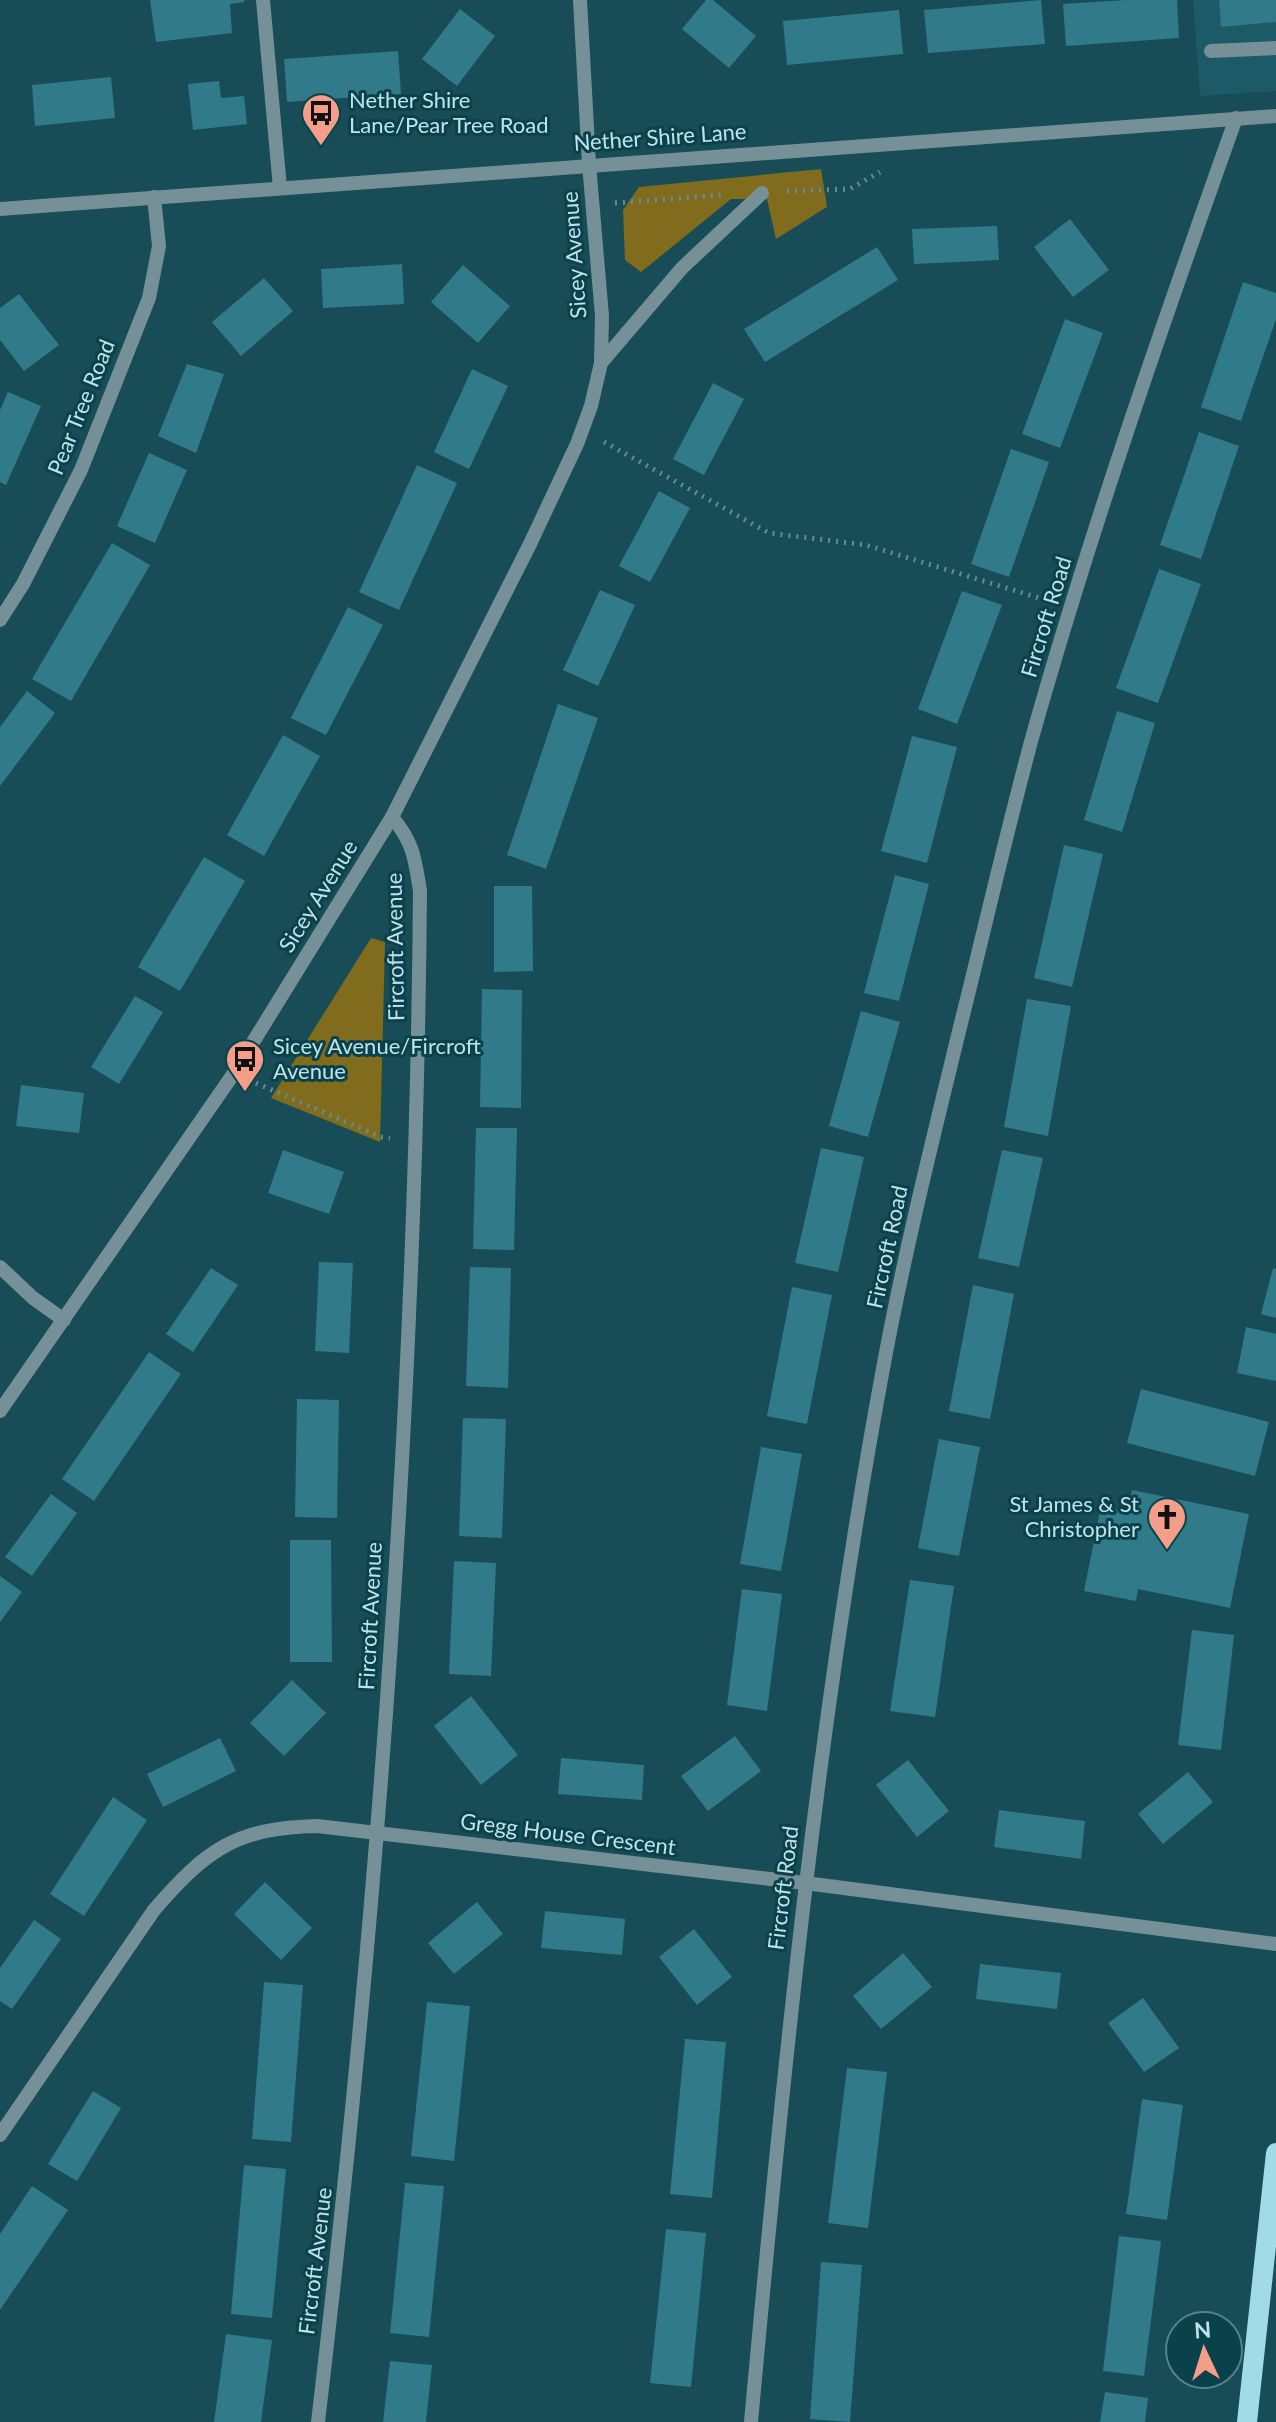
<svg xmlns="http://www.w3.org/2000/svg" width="1276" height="2422" font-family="Lato,sans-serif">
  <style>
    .built { fill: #1b5a66 }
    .green { fill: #816c1d }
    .building { fill: #317a89 }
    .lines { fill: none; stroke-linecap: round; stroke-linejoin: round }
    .path { stroke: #618d96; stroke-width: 5; stroke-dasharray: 2 6; stroke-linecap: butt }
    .minor { stroke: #769097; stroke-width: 14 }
    .major { stroke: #a2dbe8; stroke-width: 20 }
    .labels { text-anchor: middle; stroke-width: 6; stroke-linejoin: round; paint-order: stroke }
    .poi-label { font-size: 22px; fill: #c1e2e9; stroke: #0a424c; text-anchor: start }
    .street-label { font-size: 22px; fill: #c1e2e9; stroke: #0a424c }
  </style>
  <rect width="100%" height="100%" fill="#184c57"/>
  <polygon class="built" points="1193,0 1276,0 1276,91 1200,96"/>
  <g class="green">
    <polygon points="821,169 827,207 776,239 767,199 731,199 641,272 625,260 623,210 639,187"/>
    <polygon points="371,938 385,942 380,1142 271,1098"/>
  </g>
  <g class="building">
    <polygon points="150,0 244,0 244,2 230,4 232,33 156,42"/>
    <polygon points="706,0 713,0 756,36 729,68 682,29"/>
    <polygon points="1041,0 1045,44 928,53 924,10"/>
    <polygon points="1126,0 1177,0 1179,38 1066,46 1063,4"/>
    <polygon points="1219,0 1276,0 1276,22 1221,27"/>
    <polygon points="460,9 495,36 457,86 422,59"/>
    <polygon points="899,10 903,54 787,65 783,21"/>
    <polygon points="398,51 401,94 287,102 284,59"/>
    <polygon points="111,77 115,118 35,126 32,85"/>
    <polygon points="219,81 221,98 244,96 247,124 193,130 188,84"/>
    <polygon points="1070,219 1109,270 1073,297 1034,247"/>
    <polygon points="997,226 999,260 914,264 912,229"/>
    <polygon points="877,247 898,280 765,362 744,329"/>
    <polygon points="402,264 404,304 323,308 321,269"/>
    <polygon points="463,265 510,306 478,343 431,302"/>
    <polygon points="264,278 293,311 241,356 212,322"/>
    <polygon points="1243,282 1276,293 1276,319 1241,421 1201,407"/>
    <polygon points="19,294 59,345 24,371 0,340 0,308"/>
    <polygon points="1065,319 1103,333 1060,448 1022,434"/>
    <polygon points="187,364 224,374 196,453 158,436"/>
    <polygon points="472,369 508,386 469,469 434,452"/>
    <polygon points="713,383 744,399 704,475 673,459"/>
    <polygon points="8,392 41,406 6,485 0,482 0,410"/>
    <polygon points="1199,432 1239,446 1201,559 1160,545"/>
    <polygon points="1011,449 1049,462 1009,577 971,564"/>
    <polygon points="149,453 187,470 155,543 117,526"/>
    <polygon points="417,465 457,483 399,610 359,592"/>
    <polygon points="659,491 690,508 650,582 619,566"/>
    <polygon points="112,543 150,565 71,701 32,679"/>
    <polygon points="1159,569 1201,584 1158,703 1116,688"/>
    <polygon points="600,590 635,605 598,686 563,670"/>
    <polygon points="962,591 1002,605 957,724 918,709"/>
    <polygon points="348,607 383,625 326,735 291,718"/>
    <polygon points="27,691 55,713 0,786 0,727"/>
    <polygon points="558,704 598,718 546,869 507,855"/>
    <polygon points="1117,711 1155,723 1122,832 1084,820"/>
    <polygon points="283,735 320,756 264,856 227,835"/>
    <polygon points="912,736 957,747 927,863 881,851"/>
    <polygon points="1064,845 1103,854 1072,987 1034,978"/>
    <polygon points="204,857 245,881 180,991 138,967"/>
    <polygon points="895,875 929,884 899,1001 864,993"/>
    <polygon points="494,886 532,886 533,971 494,972"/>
    <polygon points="482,989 522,990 521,1108 480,1107"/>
    <polygon points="135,996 163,1012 119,1084 91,1067"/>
    <polygon points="1027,999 1071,1006 1048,1136 1004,1127"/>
    <polygon points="861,1011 900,1022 868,1137 829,1126"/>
    <polygon points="21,1085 84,1093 79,1133 16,1126"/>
    <polygon points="476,1128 517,1128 514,1250 473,1249"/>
    <polygon points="821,1148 864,1157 838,1272 795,1263"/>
    <polygon points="283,1150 344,1172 329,1214 268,1193"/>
    <polygon points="1002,1150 1043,1158 1019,1267 978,1258"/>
    <polygon points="319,1262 353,1263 349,1353 315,1351"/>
    <polygon points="470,1267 511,1268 508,1388 466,1386"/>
    <polygon points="211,1268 238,1285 193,1352 166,1334"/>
    <polygon points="1273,1268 1276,1269 1276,1318 1261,1314"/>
    <polygon points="973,1285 1014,1294 990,1419 949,1411"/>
    <polygon points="792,1287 832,1295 807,1424 767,1416"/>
    <polygon points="1246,1327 1276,1334 1276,1381 1237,1373"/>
    <polygon points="149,1352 181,1374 94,1501 62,1479"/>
    <polygon points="1141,1389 1269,1422 1255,1476 1127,1443"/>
    <polygon points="297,1399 339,1400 337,1518 295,1517"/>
    <polygon points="463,1418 506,1419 502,1538 459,1536"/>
    <polygon points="939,1439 980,1447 959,1556 918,1548"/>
    <polygon points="761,1447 802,1454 781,1571 740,1564"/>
    <polygon points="1132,1490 1249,1514 1230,1608 1138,1589 1136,1601 1084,1591 1101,1506 1128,1512"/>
    <polygon points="51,1494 77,1513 32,1576 5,1557"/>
    <polygon points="290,1540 331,1540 332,1662 290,1662"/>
    <polygon points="454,1561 496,1563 491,1676 449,1674"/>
    <polygon points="0,1576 22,1592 0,1622"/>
    <polygon points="910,1580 954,1586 935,1717 890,1711"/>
    <polygon points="742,1589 782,1594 767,1711 727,1705"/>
    <polygon points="1192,1630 1234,1635 1221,1750 1178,1745"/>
    <polygon points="292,1680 326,1713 284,1756 250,1723"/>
    <polygon points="471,1696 518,1755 481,1785 434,1726"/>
    <polygon points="735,1736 761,1771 708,1811 681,1776"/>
    <polygon points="220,1738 236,1771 163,1807 147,1774"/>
    <polygon points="561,1758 644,1765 642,1800 558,1794"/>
    <polygon points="908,1760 949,1811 917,1837 876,1785"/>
    <polygon points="1188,1772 1213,1802 1163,1844 1138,1814"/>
    <polygon points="113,1797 147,1820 84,1916 50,1894"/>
    <polygon points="999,1810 1085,1821 1081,1859 994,1847"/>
    <polygon points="265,1882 312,1928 281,1960 234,1914"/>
    <polygon points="477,1902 503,1934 454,1974 428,1943"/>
    <polygon points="545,1911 625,1919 622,1955 541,1948"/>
    <polygon points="34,1920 61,1939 12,2009 0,2001 0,1968"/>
    <polygon points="694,1929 732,1977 697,2005 659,1957"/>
    <polygon points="903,1953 932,1987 881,2029 853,1996"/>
    <polygon points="980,1964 1061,1973 1057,2009 976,1999"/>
    <polygon points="264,1982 303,1985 291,2142 252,2139"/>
    <polygon points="1143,1998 1179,2048 1144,2072 1108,2023"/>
    <polygon points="427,2002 470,2006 454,2161 411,2156"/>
    <polygon points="685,2039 726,2042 712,2198 670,2194"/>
    <polygon points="847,2068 887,2072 868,2228 828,2223"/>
    <polygon points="93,2091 121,2108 77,2181 48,2164"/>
    <polygon points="1142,2099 1183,2105 1167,2220 1126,2214"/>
    <polygon points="244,2165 286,2169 272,2318 231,2314"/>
    <polygon points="405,2183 444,2186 429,2337 390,2333"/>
    <polygon points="32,2186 68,2210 0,2310 0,2234"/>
    <polygon points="666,2229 706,2233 691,2387 650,2383"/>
    <polygon points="1119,2236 1161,2241 1144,2376 1103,2371"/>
    <polygon points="821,2262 862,2265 850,2422 810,2419"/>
    <polygon points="226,2334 272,2340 261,2422 214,2422"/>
    <polygon points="390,2361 432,2365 426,2422 383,2422"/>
    <polygon points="1105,2392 1148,2398 1145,2422 1100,2422"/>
  </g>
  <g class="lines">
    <g class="path">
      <polyline points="787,191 850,189 880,172"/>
      <polyline points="615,203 721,195"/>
      <polyline points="604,442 769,533 866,545 1049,601"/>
      <polyline points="256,1083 381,1137 390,1138"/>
    </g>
    <g class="minor">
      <polyline points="263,0 280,188"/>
      <polyline points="1211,51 1276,48"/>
      <polyline points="0,209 1276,116"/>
      <polyline points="601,363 682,268 762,193"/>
      <polyline points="0,620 23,584 81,470 149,298 159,246 154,197"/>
      <polyline points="0,1267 33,1298 64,1320"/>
      <polyline points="0,1411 234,1073 392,817 530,544 577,444 591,406 601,363 602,316 589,164 580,0"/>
      <path d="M0 2135 154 1910C206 1850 235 1828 317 1826L805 1883 1276 1944"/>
      <path d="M318 2422C378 1914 416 1403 420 891 415 860 414 843 392 817"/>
      <path d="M751 2422C783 2071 818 1721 882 1374 904 1253 934 1134 963 1015 986 923 1007 830 1032 738 1091 529 1163 323 1236 118"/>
    </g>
    <polyline class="major" points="1247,2422 1276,2153"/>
  </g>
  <defs>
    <g id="bus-pin" transform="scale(2)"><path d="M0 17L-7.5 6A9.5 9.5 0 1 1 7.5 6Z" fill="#f49e89" stroke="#0a424c"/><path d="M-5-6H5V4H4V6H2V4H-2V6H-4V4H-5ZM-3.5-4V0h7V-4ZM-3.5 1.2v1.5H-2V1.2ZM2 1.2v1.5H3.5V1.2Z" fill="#111"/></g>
    <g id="church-pin" transform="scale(2)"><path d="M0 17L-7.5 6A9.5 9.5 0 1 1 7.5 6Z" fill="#f49e89" stroke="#0a424c"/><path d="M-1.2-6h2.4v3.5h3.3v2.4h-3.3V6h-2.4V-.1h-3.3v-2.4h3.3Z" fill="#111"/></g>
  </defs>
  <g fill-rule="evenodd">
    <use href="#bus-pin" x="321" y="113"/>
    <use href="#bus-pin" x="245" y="1059"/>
    <use href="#church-pin" x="1167" y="1517"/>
  </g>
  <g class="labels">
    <g class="poi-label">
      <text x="349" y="108">Nether Shire<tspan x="349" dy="25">Lane/Pear Tree Road</tspan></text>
      <text x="273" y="1054">Sicey Avenue/Fircroft<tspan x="273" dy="25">Avenue</tspan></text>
      <text x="1139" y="1512" text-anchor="end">St James &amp; St<tspan x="1139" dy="25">Christopher</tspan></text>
    </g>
    <g class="street-label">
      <text transform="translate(660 137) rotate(-4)" y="8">Nether Shire Lane</text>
      <text transform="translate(574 255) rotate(-94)" y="8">Sicey Avenue</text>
      <text transform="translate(81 407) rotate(-68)" y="8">Pear Tree Road</text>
      <text transform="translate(1046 617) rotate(-73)" y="8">Fircroft Road</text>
      <text transform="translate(318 896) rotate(-58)" y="8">Sicey Avenue</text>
      <text transform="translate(395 947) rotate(-91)" y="8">Fircroft Avenue</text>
      <text transform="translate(887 1247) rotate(-78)" y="8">Fircroft Road</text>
      <text transform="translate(370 1616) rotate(-87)" y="8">Fircroft Avenue</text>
      <text transform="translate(568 1834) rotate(7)" y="8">Gregg House Crescent</text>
      <text transform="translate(783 1888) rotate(-83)" y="8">Fircroft Road</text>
      <text transform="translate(315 2261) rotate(-83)" y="8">Fircroft Avenue</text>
    </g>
  </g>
  <g transform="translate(1204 2350) rotate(356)"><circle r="38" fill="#0a424c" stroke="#53828b" stroke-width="2"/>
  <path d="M0-6L14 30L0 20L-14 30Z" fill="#f49e89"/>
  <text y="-12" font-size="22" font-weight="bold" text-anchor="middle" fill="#c1e2e9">N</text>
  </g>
</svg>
